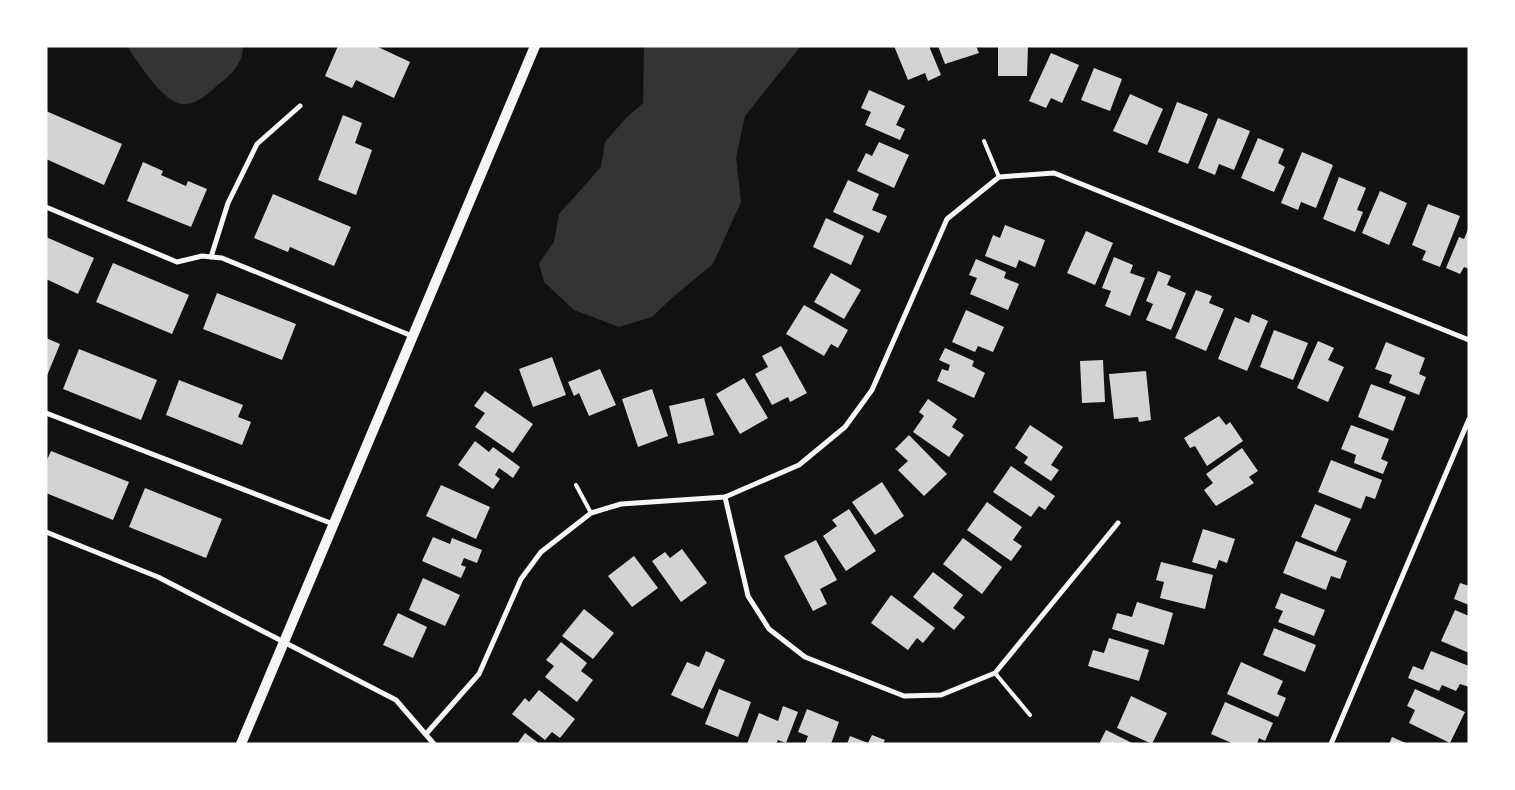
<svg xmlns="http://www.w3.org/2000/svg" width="1515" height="790" font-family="Ubuntu,sans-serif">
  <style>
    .water { fill: #333 }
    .building { fill: #d3d3d3 }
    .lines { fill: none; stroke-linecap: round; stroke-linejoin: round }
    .service { stroke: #f5f5f5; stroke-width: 4 }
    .minor { stroke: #f5f5f5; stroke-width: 5 }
    .secondary { stroke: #f5f5f5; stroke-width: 10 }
  </style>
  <rect width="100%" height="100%" fill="#111"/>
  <g class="water">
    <path d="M127 46H243C243 63 232 74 219 84 210 92 199 103 186 104 165 107 138 62 127 46Z"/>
    <polygon points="644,46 801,46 745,116 736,158 741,202 713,264 673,297 652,317 619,327 574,310 544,282 539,263 554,242 559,214 601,167 605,142 626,118 643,103"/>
  </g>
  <g class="building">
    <polygon points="338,46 376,46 410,62 394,98 356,80 352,88 325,76"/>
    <polygon points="894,46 929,46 941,75 928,81 925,73 908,80"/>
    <polygon points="938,46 976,46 979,53 945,64"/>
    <polygon points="998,46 1028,46 1027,76 998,76"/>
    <polygon points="1051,53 1079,65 1062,103 1051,98 1046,108 1029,101"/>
    <polygon points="1094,68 1122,79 1110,111 1081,100"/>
    <polygon points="869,90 905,106 896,125 905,129 900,140 865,125 871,112 861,108"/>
    <polygon points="1130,94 1163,109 1147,145 1113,131"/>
    <polygon points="1177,102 1208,114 1188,164 1158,152"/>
    <polygon points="46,111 122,144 104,185 46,159"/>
    <polygon points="343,115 362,123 355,143 372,150 356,195 318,180"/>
    <polygon points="1218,118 1250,131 1234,170 1219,164 1215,175 1198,168"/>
    <polygon points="1258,138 1284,149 1278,163 1285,167 1274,192 1241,178"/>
    <polygon points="879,142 909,155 894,188 857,171 866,153 872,156"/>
    <polygon points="1302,152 1333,165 1316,208 1301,202 1298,210 1281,203"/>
    <polygon points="143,162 163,171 161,175 186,186 188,181 207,189 191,227 127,201"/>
    <polygon points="1339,177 1366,188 1357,210 1363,212 1355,232 1323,219"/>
    <polygon points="848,180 879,194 872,210 887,216 879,233 833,212"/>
    <polygon points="1380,191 1407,203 1389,245 1362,233"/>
    <polygon points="273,194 351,227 334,266 290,247 288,252 254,238"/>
    <polygon points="1428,204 1460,216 1440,267 1422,260 1426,251 1412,245"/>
    <polygon points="826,218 864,236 851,265 813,247"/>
    <polygon points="1005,225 1045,240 1035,267 1019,260 1016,268 985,256 993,235 1000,238"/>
    <polygon points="1469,227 1469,269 1464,267 1460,274 1446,268 1459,237 1464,239"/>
    <polygon points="1086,231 1113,243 1095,285 1067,273"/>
    <polygon points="46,237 94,258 78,294 46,279"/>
    <polygon points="1114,257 1133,265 1130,273 1145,278 1130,316 1105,306 1111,291 1102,288"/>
    <polygon points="976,259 1006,272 1004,278 1019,284 1008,310 970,294 977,278 969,275"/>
    <polygon points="113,263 189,295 172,334 96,302"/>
    <polygon points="1158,271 1171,276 1167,285 1186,293 1171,330 1146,320 1153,304 1146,301"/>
    <polygon points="831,273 861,290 844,319 814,302"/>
    <polygon points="1196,290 1212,296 1209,303 1224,309 1206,351 1175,338"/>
    <polygon points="217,293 296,324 282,360 203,329"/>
    <polygon points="804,305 848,330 838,348 831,344 824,356 786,334"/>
    <polygon points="966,310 1004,327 993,352 978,346 975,352 952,342"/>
    <polygon points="1252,314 1268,321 1247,371 1218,359 1235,317 1249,323"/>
    <polygon points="1274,330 1308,343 1293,380 1260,367"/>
    <polygon points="46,338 60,344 46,378"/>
    <polygon points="1318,341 1334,348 1328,360 1344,367 1328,402 1297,388"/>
    <polygon points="1386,342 1425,358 1419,374 1426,377 1419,395 1389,383 1392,375 1375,369"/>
    <polygon points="781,346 807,393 790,402 788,397 772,405 755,374 768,367 762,356"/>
    <polygon points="945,348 974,361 972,366 985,373 974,398 937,381 942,369 948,371 950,365 939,360"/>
    <polygon points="79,349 157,380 141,420 63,389"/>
    <polygon points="552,357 566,395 533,407 519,369"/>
    <polygon points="1103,360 1105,402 1082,403 1080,361"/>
    <polygon points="600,369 616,405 589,416 579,393 574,396 568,382"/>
    <polygon points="1146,371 1151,420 1139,422 1138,417 1114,419 1109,374"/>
    <polygon points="744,378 768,418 740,434 716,394"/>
    <polygon points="179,380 243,405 238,417 251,422 242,445 166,415"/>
    <polygon points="1371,384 1406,397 1393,431 1358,417"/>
    <polygon points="652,389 668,436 638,447 622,399"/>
    <polygon points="485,391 533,424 513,453 475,427 485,413 474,406"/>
    <polygon points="704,398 714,435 678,444 669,406"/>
    <polygon points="928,399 957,419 952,427 964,435 949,457 913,432 924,416 919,412"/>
    <polygon points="1219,416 1226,425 1230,422 1243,441 1207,466 1195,446 1190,448 1184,438"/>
    <polygon points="1030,425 1063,447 1051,465 1059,470 1051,481 1024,463 1028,457 1015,448"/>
    <polygon points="1351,425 1389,439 1381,459 1388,462 1383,474 1354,463 1356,455 1341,449"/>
    <polygon points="909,435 947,474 924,496 898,470 908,461 895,449"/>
    <polygon points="475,441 489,452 493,447 520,467 513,478 499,468 495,475 500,479 493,489 458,465"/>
    <polygon points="1242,448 1258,471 1249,477 1254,483 1216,506 1204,490 1213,483 1206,474"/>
    <polygon points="51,451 129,482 113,520 46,493 46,462"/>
    <polygon points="1331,460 1382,480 1375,499 1366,496 1361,509 1318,492"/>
    <polygon points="1011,466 1055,496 1045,510 1039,506 1031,517 993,492"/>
    <polygon points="882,482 904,516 875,535 852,502"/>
    <polygon points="441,485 490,507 476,539 426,516"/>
    <polygon points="145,488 222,519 206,558 129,527"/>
    <polygon points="987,502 1022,527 1013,540 1022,546 1011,561 967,530"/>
    <polygon points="1315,504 1351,519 1336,552 1301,537"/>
    <polygon points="849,509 876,551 846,571 823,536 837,526 832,520"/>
    <polygon points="1203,529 1235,539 1227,563 1219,560 1216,569 1192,562"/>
    <polygon points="433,537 450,544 452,538 482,550 477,563 464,558 461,565 466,567 461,578 422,561"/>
    <polygon points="963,538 1002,567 982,594 943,564"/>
    <polygon points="816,540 837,580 820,589 827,604 813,611 784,556"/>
    <polygon points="1296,541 1347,561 1340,579 1331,576 1326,590 1283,573"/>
    <polygon points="682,549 707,583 681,602 652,561 665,552 670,558"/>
    <polygon points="634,556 658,588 632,607 608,576"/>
    <polygon points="1161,562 1213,575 1205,609 1160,598 1164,582 1156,580"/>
    <polygon points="933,572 963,595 953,608 965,617 954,630 913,597"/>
    <polygon points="423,578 460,595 445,626 409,610"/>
    <polygon points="1460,583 1469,586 1469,605 1454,599"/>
    <polygon points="1281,593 1325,610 1314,636 1278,622 1283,611 1275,608"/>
    <polygon points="891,595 935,628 923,643 917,638 908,650 871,623"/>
    <polygon points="1137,602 1173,613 1164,645 1112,629 1117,613 1132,617"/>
    <polygon points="584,609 614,633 593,659 562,636"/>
    <polygon points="1455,610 1469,616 1469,653 1441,641"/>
    <polygon points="398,613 427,627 413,658 383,645"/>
    <polygon points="1274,628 1316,645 1305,672 1263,655"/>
    <polygon points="1109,638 1149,650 1139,681 1088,666 1093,650 1104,653"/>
    <polygon points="561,642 587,663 581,671 593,680 577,702 545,677 554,666 546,660"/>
    <polygon points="706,651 725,660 703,709 671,695 687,662 699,667"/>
    <polygon points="1431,651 1469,666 1469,687 1460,684 1456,691 1442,685 1439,691 1408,678 1413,666 1423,670"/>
    <polygon points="1241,662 1283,681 1277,694 1286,698 1278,717 1227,694"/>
    <polygon points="719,689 751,702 738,737 705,724"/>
    <polygon points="1415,689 1465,712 1450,743 1409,723 1415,710 1407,706"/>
    <polygon points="539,690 575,719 560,738 552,732 545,740 512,714 525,698 529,702"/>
    <polygon points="1131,696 1167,713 1152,744 1117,728"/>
    <polygon points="1225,702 1273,723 1265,741 1259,738 1257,744 1234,744 1211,734"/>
    <polygon points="783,706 798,712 786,743 778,740 776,744 747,744 759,713 778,721"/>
    <polygon points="807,709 839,722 831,744 805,744 808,736 798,732"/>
    <polygon points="1106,730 1134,744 1099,744"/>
    <polygon points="525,733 540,744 517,744"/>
    <polygon points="872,735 885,740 883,744 847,744 850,736 868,743"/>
    <polygon points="1392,737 1408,744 1389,744"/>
  </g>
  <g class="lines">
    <g class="service">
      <polyline points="984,141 999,177"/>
      <polyline points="576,485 591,513"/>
      <polyline points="995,673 1030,715"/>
    </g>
    <g class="minor">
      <polyline points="46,207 177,262 202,256 222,258 412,336"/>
      <polyline points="211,257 228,203 257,144 300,106"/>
      <polyline points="46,413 333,524"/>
      <polyline points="725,497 748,596 769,629 805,657 904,696 941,695 995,673 1118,523"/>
      <polyline points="46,532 158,577 396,700 434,744"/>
      <polyline points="426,734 479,674 521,579 541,552 591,513 621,504 725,497 799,465 845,427 872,390 947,219 999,177 1054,173 1469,340"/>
      <polyline points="1331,744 1469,419"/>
    </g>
    <polyline class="secondary" points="241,744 535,46"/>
  </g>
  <rect width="1515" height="790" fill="none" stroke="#ffffff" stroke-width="95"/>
</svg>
